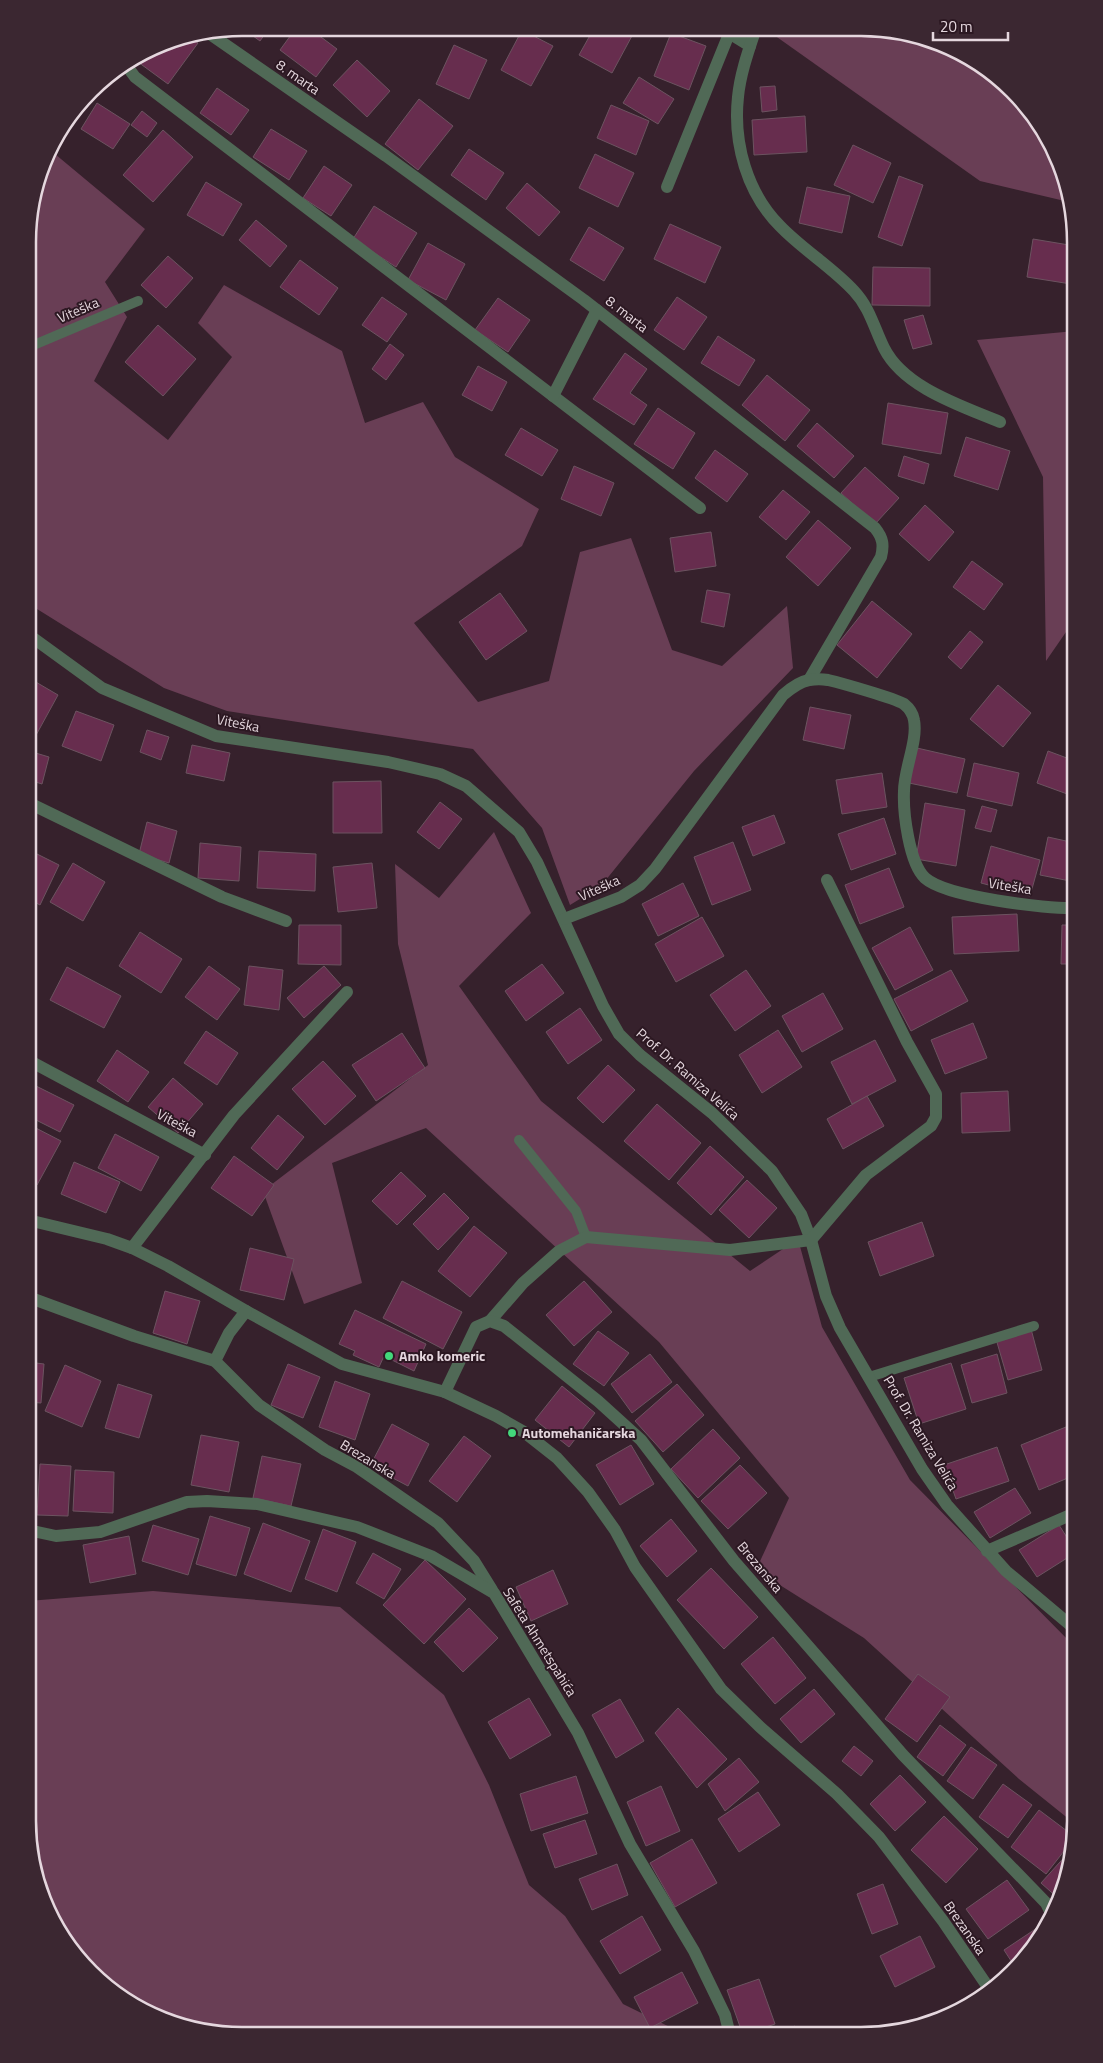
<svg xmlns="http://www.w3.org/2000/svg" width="1103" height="2063" font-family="'Titillium Web',sans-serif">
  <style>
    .green { fill: #693e55 }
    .building { fill: #672d4e; stroke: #6c5360 }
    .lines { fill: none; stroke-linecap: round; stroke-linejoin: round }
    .lane { stroke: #506956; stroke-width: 10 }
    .street { stroke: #506956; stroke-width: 12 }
    .poi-dot { fill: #43d77b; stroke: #2c1822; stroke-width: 2 }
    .labels { text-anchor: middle; stroke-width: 4; stroke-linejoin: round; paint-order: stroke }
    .street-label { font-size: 14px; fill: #e5d7de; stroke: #2c1822 }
    .poi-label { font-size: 14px; font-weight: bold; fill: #e5d7de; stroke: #2c1822; text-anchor: start }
    .rim { fill: none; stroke: #e5d7de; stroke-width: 2.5 }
  </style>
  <rect width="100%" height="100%" fill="#36212c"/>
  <g class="green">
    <polygon points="775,31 902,32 955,50 1002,81 1039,123 1064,173 1069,202 980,181 774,35"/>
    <polygon points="49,149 145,229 105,282 127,317 94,381 168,440 232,357 198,323 224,285 342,351 365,423 423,402 455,457 539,509 522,546 414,623 478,702 549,681 580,552 631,538 672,650 722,666 787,606 793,668 694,771 601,886 570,905 542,828 473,749 227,711 164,688 29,604 29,215"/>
    <polygon points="1075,331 1075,619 1046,661 1043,477 977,340"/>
    <polygon points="494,832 531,913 459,986 541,1101 750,1271 798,1239 822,1327 910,1480 1075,1647 1075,1824 1019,1779 864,1638 756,1570 789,1498 659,1342 426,1128 332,1163 362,1283 304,1304 263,1191 428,1065 398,944 395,864 439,898"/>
    <polygon points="153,1591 340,1607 444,1695 489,1785 529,1885 565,1916 623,2004 686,2035 214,2034 148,2013 101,1982 64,1940 39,1890 28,1821 28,1601"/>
  </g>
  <g class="building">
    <polygon points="242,28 269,28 260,41"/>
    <polygon points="296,28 309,28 337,49 316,77 280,50"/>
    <polygon points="522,30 553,46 531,86 501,70"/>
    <polygon points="593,30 624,30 633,34 612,73 579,55"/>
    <polygon points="671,33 706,46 689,90 654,76"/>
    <polygon points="190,38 198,43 168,84 138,62 144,54 160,44"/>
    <polygon points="454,45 487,60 469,99 436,84"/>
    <polygon points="357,60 390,91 367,117 333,85"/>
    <polygon points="639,77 674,99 658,124 623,103"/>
    <polygon points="775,86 777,110 762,112 760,87"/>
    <polygon points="217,88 249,110 231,135 200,113"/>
    <polygon points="419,99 453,126 418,170 385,144"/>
    <polygon points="97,103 130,124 113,149 81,129"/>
    <polygon points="611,105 649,121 636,155 597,138"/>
    <polygon points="142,111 157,123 147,137 131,125"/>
    <polygon points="805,116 807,152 754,155 752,120"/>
    <polygon points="271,129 307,151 289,180 253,157"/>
    <polygon points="163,130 193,157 153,202 123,175"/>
    <polygon points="853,145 891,163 873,203 834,185"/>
    <polygon points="469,149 504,173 486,200 451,175"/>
    <polygon points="595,154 634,173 618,207 579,188"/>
    <polygon points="324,166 352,185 331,216 303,198"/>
    <polygon points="899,176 923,185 902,246 878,237"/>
    <polygon points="206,182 242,204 223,236 187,215"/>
    <polygon points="527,183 560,212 539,236 506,208"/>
    <polygon points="807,187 850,196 842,233 799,223"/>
    <polygon points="374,206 417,233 396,267 353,239"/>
    <polygon points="256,220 287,246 270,267 239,240"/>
    <polygon points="670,224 721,247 705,283 654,259"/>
    <polygon points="589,227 624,248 604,281 570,260"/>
    <polygon points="1033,239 1075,246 1071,284 1027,277"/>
    <polygon points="428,243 465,264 446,300 408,280"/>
    <polygon points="168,256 193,278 166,308 141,285"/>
    <polygon points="300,260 338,288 319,315 280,287"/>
    <polygon points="873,267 930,268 930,306 872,305"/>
    <polygon points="382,297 407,314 387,342 362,325"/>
    <polygon points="677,297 707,317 684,350 654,330"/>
    <polygon points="498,298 530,320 508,352 475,330"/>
    <polygon points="923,315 932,344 913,349 904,320"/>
    <polygon points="158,325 196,359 163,396 125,362"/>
    <polygon points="718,336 755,360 739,386 701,363"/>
    <polygon points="390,344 404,355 386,380 372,369"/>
    <polygon points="625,353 647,369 630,393 647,405 634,425 593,399"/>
    <polygon points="478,366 507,382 492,411 462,395"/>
    <polygon points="767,375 810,410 785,441 742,405"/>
    <polygon points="888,403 948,413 941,454 882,444"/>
    <polygon points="658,408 695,433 673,469 634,444"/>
    <polygon points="817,423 854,456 834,478 797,446"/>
    <polygon points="521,428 558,450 542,476 505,455"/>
    <polygon points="966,437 1010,451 998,490 954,476"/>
    <polygon points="715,450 748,474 727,502 695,478"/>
    <polygon points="904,456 929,464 924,484 898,476"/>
    <polygon points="574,466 614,483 601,516 561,499"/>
    <polygon points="865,467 899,498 875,524 841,493"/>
    <polygon points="783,490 810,512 786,540 759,517"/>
    <polygon points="925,505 954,532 929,561 899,534"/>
    <polygon points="818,520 851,548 818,586 786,557"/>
    <polygon points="711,532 716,566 675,572 670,538"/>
    <polygon points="972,561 1003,584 984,610 953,587"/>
    <polygon points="707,590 730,594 724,627 701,622"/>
    <polygon points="500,593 527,631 486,660 459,622"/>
    <polygon points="872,601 912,634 877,678 837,645"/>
    <polygon points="970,631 983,642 961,669 948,657"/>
    <polygon points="29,678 58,695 35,737 29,734"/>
    <polygon points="998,685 1031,713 1003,747 970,719"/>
    <polygon points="810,707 851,715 844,749 803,740"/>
    <polygon points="76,711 114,725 101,761 62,746"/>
    <polygon points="1075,713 1075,726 1069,722"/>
    <polygon points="147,730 169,737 161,760 140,752"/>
    <polygon points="192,745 230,753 224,781 186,773"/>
    <polygon points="917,748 965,759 957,793 909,783"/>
    <polygon points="29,751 49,757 42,784 29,780"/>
    <polygon points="1048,751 1075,761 1075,780 1070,795 1037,783"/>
    <polygon points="974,763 1019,773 1012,806 967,796"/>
    <polygon points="882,773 887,807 842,814 836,780"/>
    <polygon points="381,781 382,833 333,833 333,782"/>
    <polygon points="440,802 462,819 439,849 417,832"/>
    <polygon points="925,803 965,810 956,866 916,859"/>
    <polygon points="982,806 997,810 991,832 975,828"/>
    <polygon points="774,815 785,843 753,856 742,827"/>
    <polygon points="884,818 896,854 851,870 838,834"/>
    <polygon points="147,822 177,831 169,863 139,854"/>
    <polygon points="1048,837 1075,843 1075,882 1040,875"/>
    <polygon points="733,842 751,890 712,905 694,857"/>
    <polygon points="200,843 241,847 239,881 198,878"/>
    <polygon points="991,846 1040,860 1030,896 981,883"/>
    <polygon points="29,850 59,865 40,905 29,899"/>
    <polygon points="259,851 316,854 315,891 257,888"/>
    <polygon points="73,863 105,882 83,921 50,902"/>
    <polygon points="372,863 377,908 338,912 333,867"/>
    <polygon points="889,868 904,907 860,924 845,885"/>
    <polygon points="683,883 699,916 658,936 642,904"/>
    <polygon points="1017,914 1019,951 954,954 952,917"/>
    <polygon points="702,917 724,956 676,982 655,944"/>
    <polygon points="299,925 341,925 341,965 298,964"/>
    <polygon points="1062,925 1075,925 1075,964 1061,964"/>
    <polygon points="910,927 933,970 895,990 872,948"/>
    <polygon points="140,932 182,959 161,993 119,966"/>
    <polygon points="542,964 564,993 526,1021 505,991"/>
    <polygon points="209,966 240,989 217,1020 185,997"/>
    <polygon points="249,966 283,970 279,1010 244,1005"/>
    <polygon points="324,966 341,985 304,1018 287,998"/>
    <polygon points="67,967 121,996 104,1028 50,1000"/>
    <polygon points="746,970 771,1006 735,1031 710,995"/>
    <polygon points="951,970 968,1001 911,1031 894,999"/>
    <polygon points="823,993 843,1029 802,1052 782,1016"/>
    <polygon points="580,1008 602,1040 568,1064 546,1032"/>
    <polygon points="973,1023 987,1058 945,1074 931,1040"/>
    <polygon points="778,1030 802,1067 762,1093 739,1055"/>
    <polygon points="206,1031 238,1053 217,1085 184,1063"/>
    <polygon points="402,1033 425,1068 376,1101 352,1065"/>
    <polygon points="875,1040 896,1081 852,1104 831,1062"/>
    <polygon points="117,1050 149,1072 128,1102 97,1081"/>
    <polygon points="323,1061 356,1096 325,1125 292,1089"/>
    <polygon points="608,1065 635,1090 603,1123 577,1098"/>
    <polygon points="173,1078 203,1104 178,1133 148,1107"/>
    <polygon points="36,1086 74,1105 60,1132 28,1116 28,1100"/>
    <polygon points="1008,1091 1010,1131 962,1133 961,1093"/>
    <polygon points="867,1096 884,1126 843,1149 827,1119"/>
    <polygon points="657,1104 701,1143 669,1180 624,1141"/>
    <polygon points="278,1115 304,1137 277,1170 251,1148"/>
    <polygon points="30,1125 61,1141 37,1185 28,1180 28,1128"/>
    <polygon points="115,1134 159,1157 141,1191 98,1168"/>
    <polygon points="710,1146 744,1177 711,1215 677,1183"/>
    <polygon points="234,1156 274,1185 252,1216 211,1188"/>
    <polygon points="74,1162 120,1182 106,1213 61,1194"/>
    <polygon points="401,1172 426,1196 397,1225 372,1201"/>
    <polygon points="747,1180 777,1208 749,1238 719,1210"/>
    <polygon points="444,1193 469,1218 438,1250 413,1224"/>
    <polygon points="922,1222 934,1256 880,1276 868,1242"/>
    <polygon points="474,1226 507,1253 470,1297 438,1271"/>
    <polygon points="250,1248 294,1259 284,1300 240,1290"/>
    <polygon points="402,1281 462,1312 443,1349 383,1318"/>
    <polygon points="584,1281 612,1312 574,1346 546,1315"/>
    <polygon points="165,1291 200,1301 187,1344 153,1333"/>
    <polygon points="355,1310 426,1344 414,1371 384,1356 379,1367 353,1355 355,1351 339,1344"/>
    <polygon points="1031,1329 1042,1370 1008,1380 996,1339"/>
    <polygon points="598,1331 629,1353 604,1386 573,1364"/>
    <polygon points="650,1354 672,1382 632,1413 611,1384"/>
    <polygon points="997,1354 1007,1393 972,1403 961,1365"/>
    <polygon points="28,1362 44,1364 41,1403 28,1402"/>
    <polygon points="951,1363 966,1409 919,1424 904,1378"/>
    <polygon points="288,1364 320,1377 303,1418 271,1405"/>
    <polygon points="65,1365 101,1381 82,1427 45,1411"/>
    <polygon points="335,1381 370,1394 355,1440 319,1427"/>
    <polygon points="118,1384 152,1395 139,1438 105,1428"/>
    <polygon points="677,1384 704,1415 663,1452 635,1421"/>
    <polygon points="562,1386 595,1413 569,1447 535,1420"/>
    <polygon points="392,1424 429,1444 408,1486 370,1466"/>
    <polygon points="1071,1425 1075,1434 1075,1475 1039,1490 1021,1445"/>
    <polygon points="713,1429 740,1458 698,1498 671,1469"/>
    <polygon points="201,1435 239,1442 229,1492 191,1485"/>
    <polygon points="464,1436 491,1456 457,1502 429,1481"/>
    <polygon points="631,1445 654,1484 620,1505 596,1465"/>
    <polygon points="997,1447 1009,1481 956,1499 944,1465"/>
    <polygon points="262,1456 301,1464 291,1506 253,1498"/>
    <polygon points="40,1464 71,1466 68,1516 37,1515"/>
    <polygon points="740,1465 767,1493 728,1529 701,1501"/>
    <polygon points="28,1466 36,1466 34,1513 28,1513"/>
    <polygon points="75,1470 114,1472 113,1513 73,1511"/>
    <polygon points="1015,1488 1031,1513 990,1538 974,1512"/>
    <polygon points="210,1516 250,1528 236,1576 196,1564"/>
    <polygon points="671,1519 697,1551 667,1577 640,1546"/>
    <polygon points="263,1523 310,1541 291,1592 244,1574"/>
    <polygon points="153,1525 199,1539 188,1575 142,1561"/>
    <polygon points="1059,1525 1075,1550 1075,1553 1037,1577 1019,1550"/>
    <polygon points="323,1529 356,1542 337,1592 305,1579"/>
    <polygon points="129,1536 136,1574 90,1583 83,1545"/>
    <polygon points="373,1553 401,1569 384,1599 356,1583"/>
    <polygon points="425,1560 466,1599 424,1644 383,1605"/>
    <polygon points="711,1568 758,1617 724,1649 677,1600"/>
    <polygon points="553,1570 568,1604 531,1621 516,1587"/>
    <polygon points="469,1608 498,1638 463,1672 434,1642"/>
    <polygon points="773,1637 806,1678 775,1704 741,1664"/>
    <polygon points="918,1674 950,1697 917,1742 885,1719"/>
    <polygon points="814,1689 835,1714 801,1743 780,1719"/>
    <polygon points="529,1698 551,1735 510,1759 488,1722"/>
    <polygon points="620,1699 644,1741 616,1758 592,1715"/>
    <polygon points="678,1708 727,1759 697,1788 655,1733"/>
    <polygon points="940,1725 966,1745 943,1776 917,1757"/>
    <polygon points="854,1746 873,1761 861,1776 842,1761"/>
    <polygon points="971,1747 997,1765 973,1799 947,1781"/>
    <polygon points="739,1758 759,1782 725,1811 708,1784"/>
    <polygon points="900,1775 926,1802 895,1831 870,1804"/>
    <polygon points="576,1776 588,1813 531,1831 520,1794"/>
    <polygon points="1003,1784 1032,1805 1008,1838 979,1817"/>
    <polygon points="661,1786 680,1831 646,1846 627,1802"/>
    <polygon points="758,1792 780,1825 739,1852 718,1819"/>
    <polygon points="1039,1810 1075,1837 1046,1874 1011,1847"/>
    <polygon points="944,1816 978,1849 946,1883 911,1850"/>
    <polygon points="585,1820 597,1854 555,1868 543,1834"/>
    <polygon points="692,1839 717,1883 675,1907 650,1863"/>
    <polygon points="1069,1852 1071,1853 1060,1900 1041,1883"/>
    <polygon points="617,1864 628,1895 592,1910 579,1879"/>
    <polygon points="1007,1880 1029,1910 988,1939 966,1909"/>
    <polygon points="883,1884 898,1924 872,1934 857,1894"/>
    <polygon points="642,1916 661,1950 620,1974 600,1941"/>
    <polygon points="1040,1926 1043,1931 1031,1952 1015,1967 1004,1950"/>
    <polygon points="920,1936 935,1967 895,1987 880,1956"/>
    <polygon points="682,1972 698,2003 650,2028 634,1997"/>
    <polygon points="759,1979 775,2024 743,2035 727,1990"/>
    <polygon points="795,2026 800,2035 778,2035"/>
  </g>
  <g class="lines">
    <g class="lane">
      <polyline points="29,347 138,301"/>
      <polyline points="519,1140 576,1211 586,1237"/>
      <polyline points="869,1377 1034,1326"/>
    </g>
    <g class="street">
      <polyline points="724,30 750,46"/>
      <path d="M755 31C748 52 740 75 738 97 733 143 747 193 780 226 803 250 832 267 854 291 870 308 874 328 884 348 904 388 962 406 1000 422"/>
      <path d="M210 34 386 156 584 300 875 528C883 538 884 545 881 557L809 680"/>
      <polyline points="126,65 135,77 700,508"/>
      <polyline points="667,187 729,34"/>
      <polyline points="553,396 597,310"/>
      <polyline points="29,635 102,688 216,736 388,762 440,774 466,786 519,832 537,862 603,1006 619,1034 640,1055 712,1113 772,1171 801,1214 811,1240 826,1296 840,1328 922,1469 947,1505 1006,1571 1075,1629"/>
      <polyline points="29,803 222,897 286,921"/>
      <path d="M564 919 621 897 640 885 655 869 783 695C791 688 799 682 809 680 815 679 823 679 828 680 841 683 894 698 904 704 909 708 913 714 914 720 918 741 904 769 904 791 903 812 909 863 925 878 946 897 1046 909 1075 908"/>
      <polyline points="28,1060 205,1155"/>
      <polyline points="28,1220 107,1239 132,1248 168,1266 246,1311 342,1364 445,1392 496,1416 524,1432 557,1458 588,1492 615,1530 635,1567 721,1689 760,1727 837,1794 879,1837 943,1921 990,1990"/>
      <polyline points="132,1248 234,1115 347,992"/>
      <polyline points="28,1297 134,1336 215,1361"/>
      <polyline points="246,1311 229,1333 215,1361 259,1405 325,1450 357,1467 438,1523 474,1561 492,1590"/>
      <polyline points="490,1321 523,1283 559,1251 586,1237 730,1250 811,1240 866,1175 931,1126 936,1117 936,1094 907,1042 827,880"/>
      <polyline points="445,1392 476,1327 490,1321 504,1326 598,1401 641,1440 734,1561 903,1755 1046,1903 1052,1915"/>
      <polyline points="28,1530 56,1536 100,1532 187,1502 207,1501 257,1504 357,1527 431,1556 494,1593 578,1733 630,1844 694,1951 725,2015 730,2035"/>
      <polyline points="987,1551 1075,1513"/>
    </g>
  </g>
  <g class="poi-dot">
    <circle cx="389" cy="1356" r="5"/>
    <circle cx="512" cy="1433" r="5"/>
  </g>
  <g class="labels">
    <g class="street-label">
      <text transform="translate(298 77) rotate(35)" y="5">8. marta</text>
      <text transform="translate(78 310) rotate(-23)" y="5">Viteška</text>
      <text transform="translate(627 314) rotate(38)" y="5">8. marta</text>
      <text transform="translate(238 723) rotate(11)" y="5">Viteška</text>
      <text transform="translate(1010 886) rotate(9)" y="5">Viteška</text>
      <text transform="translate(599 888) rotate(-24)" y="5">Viteška</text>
      <text transform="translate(688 1074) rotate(41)" y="5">Prof. Dr. Ramiza Velića</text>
      <text transform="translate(177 1123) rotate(28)" y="5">Viteška</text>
      <text transform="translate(921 1433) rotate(59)" y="5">Prof. Dr. Ramiza Velića</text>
      <text transform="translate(368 1459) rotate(31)" y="5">Brezanska</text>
      <text transform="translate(760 1567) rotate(50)" y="5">Brezanska</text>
      <text transform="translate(540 1642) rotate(58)" y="5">Safeta Ahmetspahića</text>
      <text transform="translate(965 1928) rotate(55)" y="5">Brezanska</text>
    </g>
    <g class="poi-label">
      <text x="399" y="1361">Amko komeric</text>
      <text x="522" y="1438">Automehaničarska</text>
    </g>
  </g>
  <path d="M0 0H1103V2063H0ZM242 36H861A206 206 0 0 1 1067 242V1821A206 206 0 0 1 861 2027H242A206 206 0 0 1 36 1821V242A206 206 0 0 1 242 36Z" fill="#3b2731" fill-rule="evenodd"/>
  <path class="rim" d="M242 36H861A206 206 0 0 1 1067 242V1821A206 206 0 0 1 861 2027H242A206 206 0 0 1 36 1821V242A206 206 0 0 1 242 36Z"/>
  <path d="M933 32v8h75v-8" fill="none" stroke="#e5d7de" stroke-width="2.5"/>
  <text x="940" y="32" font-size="15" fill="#e5d7de" stroke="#2c1822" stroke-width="4" paint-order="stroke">20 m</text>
</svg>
